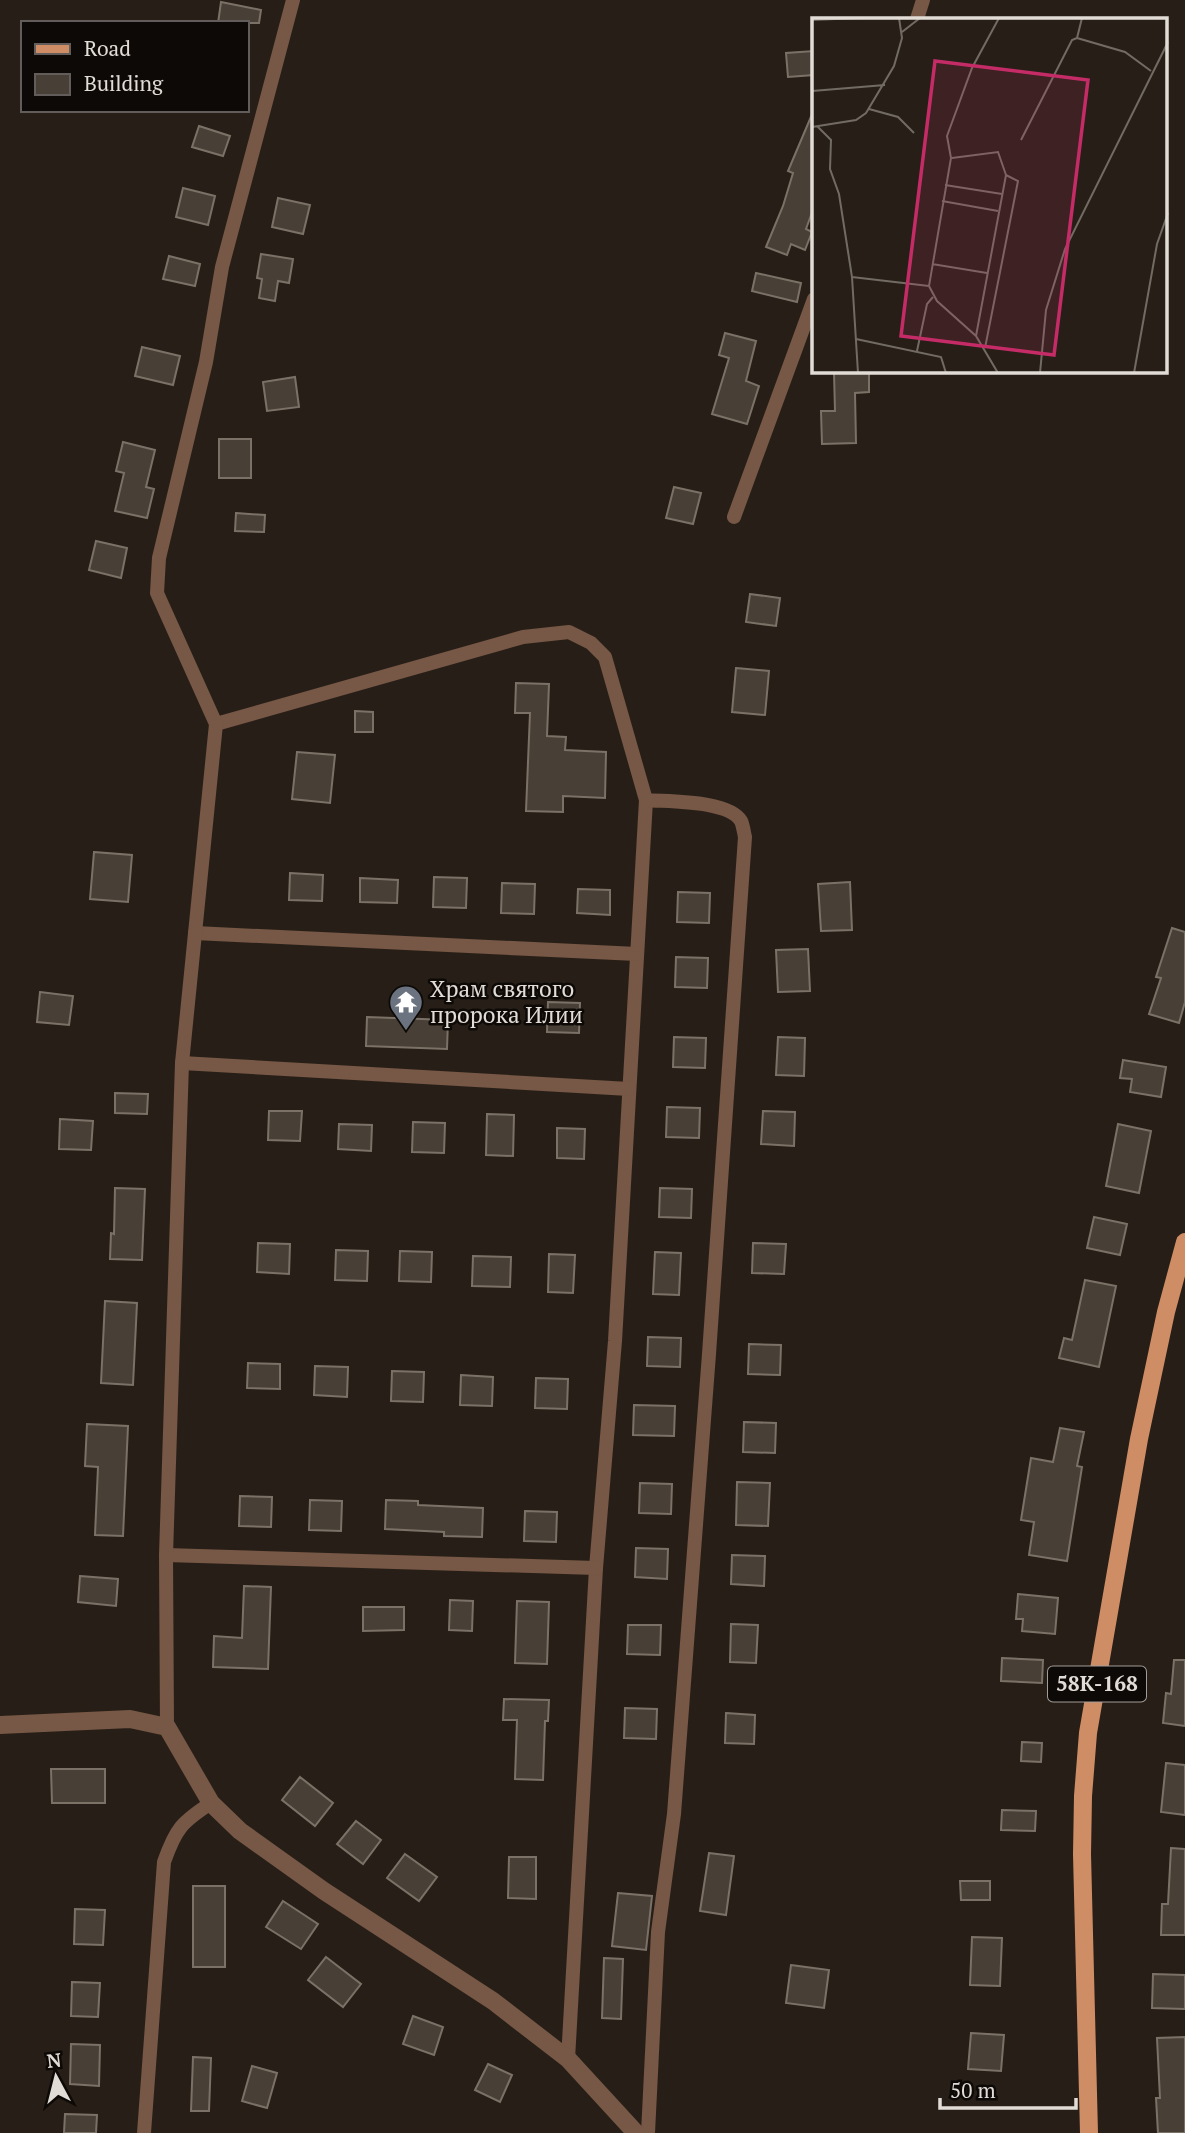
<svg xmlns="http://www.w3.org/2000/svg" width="1185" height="2133" font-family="'PT Serif',serif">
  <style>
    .building { fill: #483f36; stroke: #7b7167; stroke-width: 2 }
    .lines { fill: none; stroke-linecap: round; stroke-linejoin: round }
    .minor { stroke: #775745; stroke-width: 14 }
    .tertiary { stroke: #775745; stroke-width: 18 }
    .primary { stroke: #cf8d66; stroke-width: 18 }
    .labels { text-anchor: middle; stroke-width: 5; stroke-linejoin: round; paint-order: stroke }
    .shield { fill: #0d0906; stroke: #a29d98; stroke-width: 2 }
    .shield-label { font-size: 21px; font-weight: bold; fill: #e2dcd7 }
    .poi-label { font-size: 23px; fill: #e2dcd7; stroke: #0d0906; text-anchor: start }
    .inset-road { fill: none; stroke: #726b64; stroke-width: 2 }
    .view { fill: #c52c67; fill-opacity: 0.15; stroke: #c52c67; stroke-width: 3.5 }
    .inset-edge { fill: none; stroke: #e2dcd7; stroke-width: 3.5 }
  </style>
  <rect width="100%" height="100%" fill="#271f17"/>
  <g class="building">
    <polygon points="221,2 261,10 259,23 218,23"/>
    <polygon points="814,51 814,75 788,77 786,53"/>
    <polygon points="813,112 814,207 806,229 812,232 805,250 791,244 787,255 766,247 783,206 793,173 788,171"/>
    <polygon points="199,126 230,136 223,156 192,147"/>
    <polygon points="183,188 215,196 208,225 176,217"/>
    <polygon points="278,198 310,205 303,234 272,227"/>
    <polygon points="261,254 293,259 289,283 278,281 275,301 259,298 262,279 257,278"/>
    <polygon points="169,256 200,264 195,286 163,279"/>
    <polygon points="756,273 801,283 797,302 752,291"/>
    <polygon points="725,333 756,341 746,381 759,386 747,424 712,414 729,358 719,355"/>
    <polygon points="142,347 180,356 173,385 135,376"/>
    <polygon points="869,371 869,392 855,393 856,443 822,444 821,411 835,411 834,372"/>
    <polygon points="295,377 299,407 267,411 263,382"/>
    <rect x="219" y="439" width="32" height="39"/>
    <polygon points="123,442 155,450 146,487 154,489 147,518 115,511 124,473 116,471"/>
    <polygon points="674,487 701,493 693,524 666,518"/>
    <polygon points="236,513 265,515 264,532 235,531"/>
    <polygon points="96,541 127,548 121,578 89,570"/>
    <polygon points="750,594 780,598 776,626 746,622"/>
    <polygon points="736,668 769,671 765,715 732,712"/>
    <polygon points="516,683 549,684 547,736 566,737 565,750 606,752 605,798 563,796 563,812 526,811 530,713 515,713"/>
    <polygon points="355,711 373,712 373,732 355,732"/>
    <polygon points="297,752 335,755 330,803 292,799"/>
    <polygon points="94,852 132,855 128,902 90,899"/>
    <polygon points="290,873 323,875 322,901 289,900"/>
    <polygon points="434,877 467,878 466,908 433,907"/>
    <polygon points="360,878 398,880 397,903 360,902"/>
    <polygon points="850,882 852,930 821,931 818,884"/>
    <polygon points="502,883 535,884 534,914 501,913"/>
    <polygon points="578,889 610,890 610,915 577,913"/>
    <polygon points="678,892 710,893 709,923 677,922"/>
    <polygon points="1172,928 1185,932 1185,1002 1179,1023 1149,1014 1161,978 1156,977"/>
    <polygon points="808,949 810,991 778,992 776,950"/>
    <polygon points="676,957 708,958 707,988 675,987"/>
    <polygon points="40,992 73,996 69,1025 37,1022"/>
    <polygon points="548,1002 580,1003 579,1033 547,1032"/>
    <polygon points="367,1017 448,1020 447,1049 366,1046"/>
    <polygon points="674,1037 706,1038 705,1068 673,1067"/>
    <polygon points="778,1037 805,1038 804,1076 776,1075"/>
    <polygon points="1123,1060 1166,1067 1161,1097 1130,1092 1132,1079 1120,1078"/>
    <polygon points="115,1093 148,1094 147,1114 115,1113"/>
    <polygon points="667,1107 700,1108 699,1138 666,1137"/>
    <polygon points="269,1111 302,1111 300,1141 268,1140"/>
    <polygon points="763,1111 795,1112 794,1146 761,1144"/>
    <polygon points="487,1114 514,1115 513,1156 486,1155"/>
    <polygon points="60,1119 93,1121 91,1150 59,1149"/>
    <polygon points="413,1122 445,1123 444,1153 412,1152"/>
    <polygon points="339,1124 372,1125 371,1151 338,1149"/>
    <polygon points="1118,1124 1151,1131 1139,1193 1106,1186"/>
    <polygon points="557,1128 585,1129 584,1159 557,1158"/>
    <polygon points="115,1188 145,1189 142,1260 110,1259 111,1233 114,1234"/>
    <polygon points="660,1188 692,1189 691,1218 659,1217"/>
    <polygon points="1094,1217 1127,1224 1120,1255 1087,1248"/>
    <polygon points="258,1243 290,1244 289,1274 257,1272"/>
    <polygon points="753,1243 786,1244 784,1274 752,1273"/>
    <polygon points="336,1250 368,1251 367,1281 335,1280"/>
    <polygon points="400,1251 432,1252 431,1282 399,1281"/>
    <polygon points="655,1252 681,1253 679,1295 653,1294"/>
    <polygon points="549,1254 575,1255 573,1293 548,1292"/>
    <polygon points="473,1256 511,1257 510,1287 472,1286"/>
    <polygon points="1085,1280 1116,1286 1099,1367 1059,1358 1064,1338 1072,1340"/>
    <polygon points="105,1301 137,1303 133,1385 101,1383"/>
    <polygon points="648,1337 681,1338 680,1367 647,1366"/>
    <polygon points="749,1344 781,1345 780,1375 748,1374"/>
    <polygon points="248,1363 280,1364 280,1389 247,1388"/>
    <polygon points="315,1366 348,1367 347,1397 314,1395"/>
    <polygon points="392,1371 424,1372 423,1402 391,1401"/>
    <polygon points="461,1375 493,1377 492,1406 460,1405"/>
    <polygon points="536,1378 568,1379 567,1409 535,1408"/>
    <polygon points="634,1405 675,1406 674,1436 633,1435"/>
    <polygon points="744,1422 776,1423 775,1453 743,1452"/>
    <polygon points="87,1424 128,1426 123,1536 95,1535 98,1467 85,1466"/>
    <polygon points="1060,1428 1084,1432 1077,1466 1082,1467 1067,1561 1029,1555 1034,1522 1021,1520 1031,1458 1053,1462"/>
    <polygon points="737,1482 770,1483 768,1526 736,1525"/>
    <polygon points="640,1483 672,1484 671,1514 639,1513"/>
    <polygon points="240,1496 272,1497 271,1527 239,1526"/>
    <polygon points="310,1500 342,1501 341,1531 309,1530"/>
    <polygon points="386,1500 418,1501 418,1505 483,1508 482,1537 444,1536 444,1532 385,1529"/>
    <polygon points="525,1511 557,1512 556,1542 524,1541"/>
    <polygon points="636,1548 668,1549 667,1579 635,1577"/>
    <polygon points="732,1555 765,1556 764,1586 731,1584"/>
    <polygon points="80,1576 118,1579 116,1606 78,1602"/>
    <polygon points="244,1586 271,1587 268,1669 213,1667 214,1636 242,1638"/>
    <polygon points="1018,1594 1058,1598 1055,1634 1022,1631 1023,1619 1016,1619"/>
    <polygon points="450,1600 473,1601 472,1631 449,1630"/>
    <polygon points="517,1601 549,1602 547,1664 515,1663"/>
    <polygon points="363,1607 404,1607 404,1630 363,1631"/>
    <polygon points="731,1624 758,1625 756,1663 730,1662"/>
    <polygon points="628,1625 661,1625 660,1655 627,1654"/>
    <polygon points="1002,1658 1043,1660 1042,1683 1001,1681"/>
    <polygon points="1174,1660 1185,1660 1185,1726 1163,1723 1166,1693 1171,1694"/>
    <polygon points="504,1699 549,1700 548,1721 545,1721 543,1780 515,1779 517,1720 503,1720"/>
    <polygon points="625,1708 657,1709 656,1739 624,1738"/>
    <polygon points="726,1713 755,1715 754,1744 725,1743"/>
    <polygon points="1022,1742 1042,1743 1041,1762 1021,1761"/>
    <polygon points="1166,1763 1185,1765 1185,1815 1161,1812"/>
    <polygon points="51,1769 105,1769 105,1803 52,1803"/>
    <polygon points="300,1777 333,1803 315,1826 282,1800"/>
    <polygon points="1002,1810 1036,1811 1035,1831 1001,1830"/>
    <polygon points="356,1821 381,1840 363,1864 337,1844"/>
    <polygon points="1171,1848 1185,1849 1185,1935 1161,1935 1162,1904 1168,1904"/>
    <polygon points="709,1853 734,1856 726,1915 700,1911"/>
    <polygon points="405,1854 437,1877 419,1901 387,1878"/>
    <polygon points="509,1857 536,1857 536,1899 508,1898"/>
    <polygon points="960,1881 990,1881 990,1900 961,1900"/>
    <rect x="193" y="1886" width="32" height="81"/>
    <polygon points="618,1893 652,1896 646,1950 612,1946"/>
    <polygon points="283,1901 318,1924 301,1949 266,1927"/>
    <polygon points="75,1909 105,1910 103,1945 74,1944"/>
    <polygon points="972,1937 1002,1938 1000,1986 970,1985"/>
    <polygon points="326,1957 361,1984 343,2007 308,1980"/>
    <polygon points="604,1958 623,1959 621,2019 602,2018"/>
    <polygon points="791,1965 829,1970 824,2008 786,2003"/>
    <polygon points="1153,1974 1185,1975 1185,2009 1152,2008"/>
    <polygon points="72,1982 100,1983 98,2017 71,2016"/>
    <polygon points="413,2016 443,2027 434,2055 403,2044"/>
    <polygon points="971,2033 1004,2035 1001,2071 968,2069"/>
    <polygon points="1185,2037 1185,2133 1158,2133 1156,2098 1160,2098 1157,2038"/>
    <polygon points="71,2044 100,2045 99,2086 70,2084"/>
    <polygon points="193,2057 211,2058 209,2111 191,2111"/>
    <polygon points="488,2064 512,2075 500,2102 475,2090"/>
    <polygon points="252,2066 277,2073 267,2108 242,2101"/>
    <polygon points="65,2114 97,2115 96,2133 64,2133"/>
  </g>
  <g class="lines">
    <g class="minor">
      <polyline points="917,19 923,0"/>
      <polyline points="734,517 814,299"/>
      <polyline points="216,724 523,637 569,632 591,643 605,657 646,800 615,1341 596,1568 568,2059"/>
      <path d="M646 800C668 802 728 800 741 821 743 825 744 833 745 837L709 1354 674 1814 658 1932 648 2133"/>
      <polyline points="195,933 637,954"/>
      <polyline points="182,1063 629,1089"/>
      <polyline points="166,1555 596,1568"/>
      <polyline points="167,1727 166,1555 182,1063 216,724 157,593 159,558 206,362 222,267 293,0"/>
      <path d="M144 2133 164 1862C176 1828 182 1822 211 1803"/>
    </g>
    <polyline class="tertiary" points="0,1725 130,1719 167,1727 211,1803 240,1831 324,1891 493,2001 568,2059 636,2133"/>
    <polyline class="primary" points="1089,2133 1082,1854 1083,1796 1088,1733 1139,1439 1166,1312 1185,1242"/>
  </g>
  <defs>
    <g id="temple-pin" transform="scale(1.75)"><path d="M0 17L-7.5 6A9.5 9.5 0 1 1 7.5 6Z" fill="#6b7280" stroke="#0d0906"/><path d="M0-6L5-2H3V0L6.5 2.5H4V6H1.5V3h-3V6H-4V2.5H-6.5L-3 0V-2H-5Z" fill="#fff"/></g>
  </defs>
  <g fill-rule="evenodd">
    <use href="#temple-pin" x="406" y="1002"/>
  </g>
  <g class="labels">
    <rect class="shield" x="1048" y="1666.5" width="98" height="35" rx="5"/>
    <g class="shield-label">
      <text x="1097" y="1691">58К-168</text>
    </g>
    <g class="poi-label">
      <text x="430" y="997">Храм святого<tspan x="430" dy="26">пророка Илии</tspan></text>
    </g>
  </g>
  <g transform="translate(812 18)">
    <rect width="355" height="355" fill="#271f17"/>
    <path class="inset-road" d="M270 0 265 20 313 34 339 53M0 2 47 0M90 14 108 0M0 73 73 67M57 91 86 99 102 115M5 108 19 122 18 151 27 176 40 259 46 355M0 109 44 102 54 95 82 48 90 20 87 0M209 122 260 22 265 20M140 140 186 134 194 157 164 318M133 167 190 176M130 183 186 193M120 246 175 255M40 259 117 268M44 321 129 339 134 355M173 330 206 163 194 157M105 333 115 286 121 279M186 355 164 318 125 283 117 268 139 140 135 118 160 50 187 0M228 355 234 292 253 231 356 24M322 355 345 226 356 195"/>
    <path class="view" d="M123 43 276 62 242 337 89 318Z"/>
    <rect width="355" height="355" class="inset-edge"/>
  </g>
  <rect x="21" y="21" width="228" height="91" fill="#0d0906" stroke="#625d5a" stroke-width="2"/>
  <rect x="35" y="44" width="35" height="10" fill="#cf8d66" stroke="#625d5a" stroke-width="2"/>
  <text x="84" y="56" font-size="21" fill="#e2dcd7">Road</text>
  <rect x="35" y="74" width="35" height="21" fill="#483f36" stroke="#625d5a" stroke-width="2"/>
  <text x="84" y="91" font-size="21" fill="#e2dcd7">Building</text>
  <g transform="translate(56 2077) rotate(353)" stroke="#0d0906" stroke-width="5" paint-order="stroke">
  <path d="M0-5L12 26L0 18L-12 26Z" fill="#e2dcd7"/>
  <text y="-10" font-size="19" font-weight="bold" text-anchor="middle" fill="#e2dcd7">N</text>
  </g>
  <path d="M940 2098v10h136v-10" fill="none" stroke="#e2dcd7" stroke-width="3.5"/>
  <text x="950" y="2098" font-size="21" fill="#e2dcd7" stroke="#0d0906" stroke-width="5" paint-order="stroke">50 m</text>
</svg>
